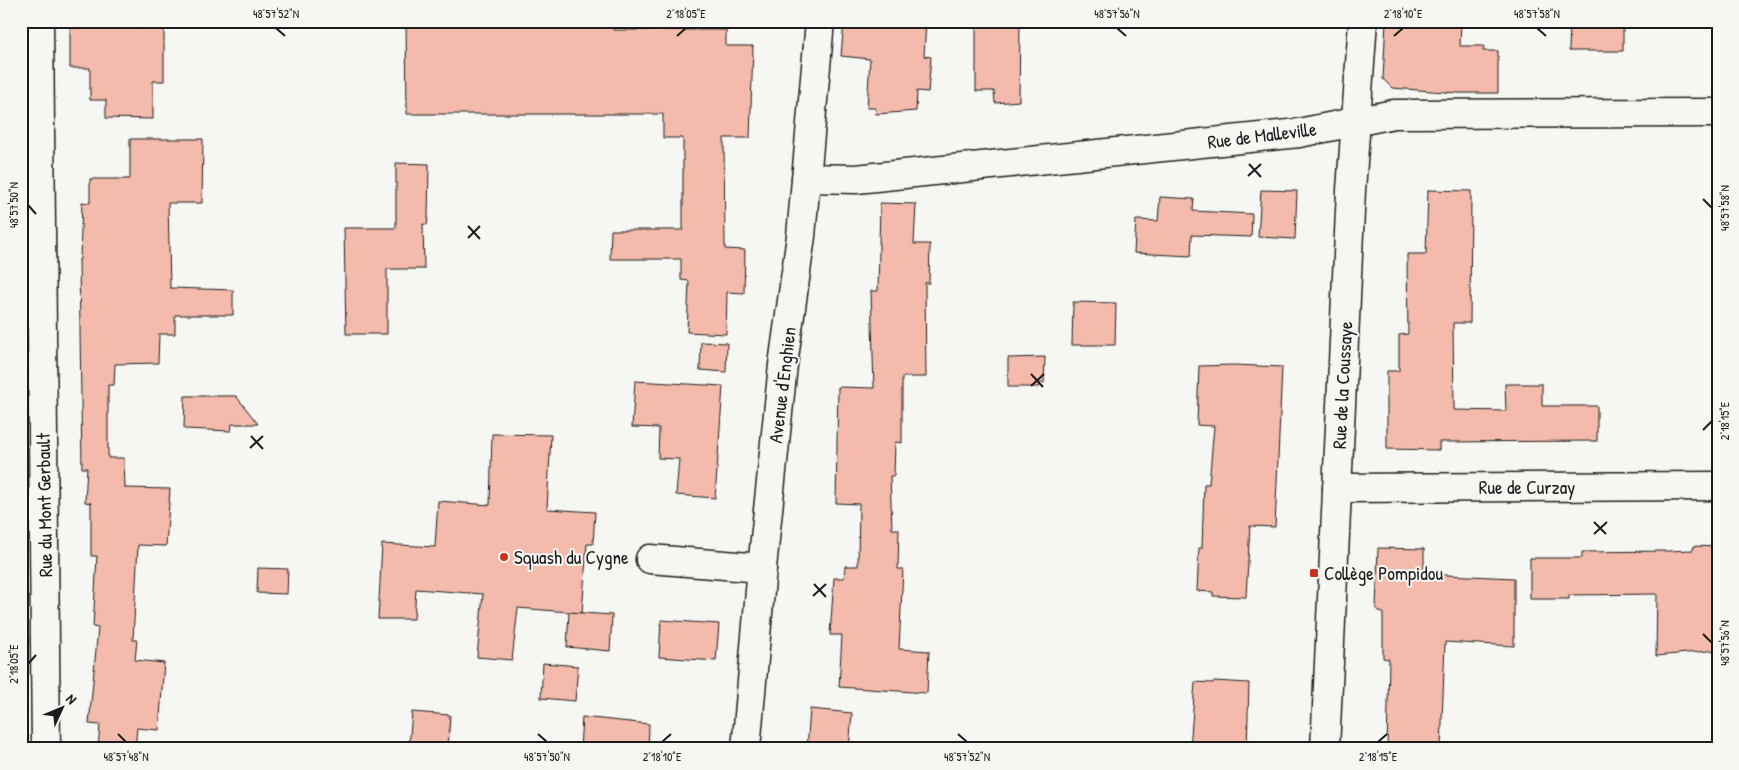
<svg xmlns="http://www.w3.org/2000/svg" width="1739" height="770" font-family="'Patrick Hand',sans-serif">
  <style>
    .building { fill: #f4bbac; stroke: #1c1c1c }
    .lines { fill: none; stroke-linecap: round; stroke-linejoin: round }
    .minor-casing { stroke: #1c1c1c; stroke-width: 31 }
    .major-casing { stroke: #1c1c1c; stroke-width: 31 }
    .minor { stroke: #f6f6f2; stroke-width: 28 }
    .major { stroke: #f6f6f2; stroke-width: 28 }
    .ticks { fill: none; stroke: #1c1c1c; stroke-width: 2 }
    .poi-dot { fill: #c8321e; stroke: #f6f6f2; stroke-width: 2 }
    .labels { text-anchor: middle; stroke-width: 4; stroke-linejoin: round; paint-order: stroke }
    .street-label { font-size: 19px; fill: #1c1c1c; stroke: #f6f6f2 }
    .poi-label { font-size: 19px; fill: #1c1c1c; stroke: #f6f6f2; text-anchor: start }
    .neatline { fill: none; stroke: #1c1c1c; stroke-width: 2 }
    .ticks-label { font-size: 12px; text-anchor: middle; fill: #1c1c1c }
  </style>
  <rect width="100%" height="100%" fill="#f6f6f2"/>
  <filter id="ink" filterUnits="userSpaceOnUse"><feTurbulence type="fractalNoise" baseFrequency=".02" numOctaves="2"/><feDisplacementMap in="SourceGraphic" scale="10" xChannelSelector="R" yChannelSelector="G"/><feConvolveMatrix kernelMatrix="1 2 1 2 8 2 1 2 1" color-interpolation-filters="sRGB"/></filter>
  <g filter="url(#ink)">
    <g class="building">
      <polygon points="84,21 124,21 124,28 164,28 164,81 153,81 153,119 106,118 106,100 90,100 90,68 70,68 70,28 84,28"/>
      <polygon points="406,21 613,21 613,30 726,30 726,46 753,46 750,138 724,138 725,249 745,250 744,293 727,292 726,334 687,332 689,281 681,280 681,259 610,259 611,230 683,230 683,138 663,138 663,114 407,114"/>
      <polygon points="844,21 926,21 924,56 931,57 928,92 917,91 916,111 876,114 875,108 867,108 870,59 841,56"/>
      <polygon points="976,21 1020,21 1019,101 995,103 994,91 976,91"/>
      <polygon points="1386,21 1461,21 1460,46 1484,46 1483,51 1498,51 1498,93 1458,93 1392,88 1383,79"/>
      <polygon points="1570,21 1623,21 1623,51 1569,51"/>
      <polygon points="130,139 203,139 202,203 168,203 170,288 233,290 233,315 175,315 175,334 159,334 158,363 115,364 114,385 108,385 108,458 124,458 125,488 170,489 166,546 138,545 133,640 137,640 135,660 164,663 159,730 137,728 135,749 98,749 100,725 89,724 98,628 93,627 97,556 91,556 91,503 85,502 87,468 82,468 79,259 80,259 82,202 90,203 90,179 130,179"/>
      <polygon points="396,163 429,164 428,217 427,225 423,224 424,269 387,269 387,334 346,334 344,228 396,228"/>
      <polygon points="1261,190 1297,191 1295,239 1258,237"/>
      <polygon points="1428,190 1471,191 1470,323 1453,323 1454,410 1506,411 1505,384 1542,384 1542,406 1597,406 1597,441 1439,442 1439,450 1387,449 1387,371 1399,371 1399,335 1408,334 1407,254 1426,254"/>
      <polygon points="1160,197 1194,199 1193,211 1252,214 1251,237 1192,235 1191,256 1134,253 1136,220 1158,221"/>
      <polygon points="880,203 916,204 914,244 930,244 929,283 925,283 926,377 902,377 902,443 895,442 894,476 890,476 892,529 899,529 898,569 903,569 899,649 929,651 927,693 839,687 842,635 830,635 834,578 844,578 845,566 858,566 859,504 836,503 838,387 874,388 871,291 878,291"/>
      <polygon points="1073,302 1116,303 1115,345 1072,345"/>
      <polygon points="701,342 727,343 726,372 700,370"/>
      <polygon points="1045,357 1044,383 1040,383 1039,387 1008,387 1008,358"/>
      <polygon points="1234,365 1282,367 1275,527 1250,526 1246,597 1213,596 1213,592 1197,591 1199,548 1202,548 1204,484 1209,484 1214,426 1197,425 1199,366"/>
      <polygon points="635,381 723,386 715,498 676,495 679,459 658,458 659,428 632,427"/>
      <polygon points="185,396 236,396 258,424 232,424 231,431 184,429"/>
      <polygon points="492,434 551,435 547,509 595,512 593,544 587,544 582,613 518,608 512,660 477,657 483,594 416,589 414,619 378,619 382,544 435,547 438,501 490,505"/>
      <polygon points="1694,546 1718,547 1718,650 1656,656 1657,594 1569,595 1569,599 1530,599 1530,558 1582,558 1582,552 1667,551 1693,550"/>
      <polygon points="1378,548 1424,549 1424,574 1514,578 1514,646 1445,642 1441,749 1387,749 1389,659 1383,658 1383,613 1376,609"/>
      <polygon points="258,568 288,569 287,594 257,593"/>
      <polygon points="569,612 612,615 610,651 567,647"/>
      <polygon points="661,620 719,624 716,661 659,657"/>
      <polygon points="543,663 578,666 575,701 541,698"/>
      <polygon points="1214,681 1249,683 1247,749 1190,749 1195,682 1213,683"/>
      <polygon points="810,709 852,713 849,749 807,749"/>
      <polygon points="412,712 450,715 448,749 409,746"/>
      <polygon points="582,717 649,724 648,749 580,749"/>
    </g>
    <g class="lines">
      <g class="minor-casing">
        <g id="minor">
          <polyline points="39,21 46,749"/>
          <polyline points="806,178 856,179 1299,133 1394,114 1718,113"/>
          <polyline points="1337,488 1718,486"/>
          <polyline points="650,559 762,568"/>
          <polyline points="1325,749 1351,190 1363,21"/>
        </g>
      </g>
      <g class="major-casing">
        <polyline id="major" points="746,749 762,568 783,365 801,236 820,21"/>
      </g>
      <use href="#minor" class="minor"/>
      <use href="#major" class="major"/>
    </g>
  </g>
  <path class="ticks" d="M276 28 285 36M1117 28 1126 36M1537 28 1546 36M677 36 686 28M1394 36 1403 28M1249 164 1261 177M1248 176 1261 164M1703 199 1712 208M28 205 36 214M468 226 480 239M468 238 480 226M1031 374 1043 387M1031 386 1044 374M1703 430 1712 421M251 436 263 449M250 448 263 436M1594 522 1606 534M1594 534 1607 522M814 584 826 597M813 596 826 584M1703 634 1712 643M28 664 36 655M118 734 126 742M538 734 547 742M958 734 967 742M662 742 671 734M1378 742 1387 734"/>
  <g class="poi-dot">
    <circle cx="504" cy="557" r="5"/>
    <rect x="1309" y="568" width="10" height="10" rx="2.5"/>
  </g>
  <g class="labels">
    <g class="street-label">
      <text transform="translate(1262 135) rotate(-7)" y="7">Rue de Malleville</text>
      <text transform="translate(782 385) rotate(-83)" y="7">Avenue d'Enghien</text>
      <text transform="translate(1342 385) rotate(-87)" y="7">Rue de la Coussaye</text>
      <text x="1527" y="494">Rue de Curzay</text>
      <text transform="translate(44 505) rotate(-91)" y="7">Rue du Mont Gerbault</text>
    </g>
    <g class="poi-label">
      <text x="514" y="564">Squash du Cygne</text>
      <text x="1324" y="580">Collège Pompidou</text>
    </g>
  </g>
  <rect width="1739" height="770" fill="none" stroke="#f6f6f2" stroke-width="55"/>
  <g transform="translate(62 708) rotate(46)" stroke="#f6f6f2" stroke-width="4" paint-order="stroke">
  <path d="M0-4L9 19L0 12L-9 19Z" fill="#1c1c1c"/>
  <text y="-8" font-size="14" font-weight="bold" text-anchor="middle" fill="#1c1c1c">N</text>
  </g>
  <rect x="28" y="28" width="1684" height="714" class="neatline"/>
  <g class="ticks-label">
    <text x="276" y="18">48°57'52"N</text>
    <text x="686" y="18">2°18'05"E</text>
    <text x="1117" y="18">48°57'56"N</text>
    <text x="1403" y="18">2°18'10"E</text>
    <text x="1537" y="18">48°57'58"N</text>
    <text transform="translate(14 205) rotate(-90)" y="4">48°57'50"N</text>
    <text transform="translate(1725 208) rotate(-90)" y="4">48°57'58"N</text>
    <text transform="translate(1725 421) rotate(-90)" y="4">2°18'15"E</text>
    <text transform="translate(1725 643) rotate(-90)" y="4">48°57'56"N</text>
    <text transform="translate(14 664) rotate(-90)" y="4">2°18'05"E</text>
    <text x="126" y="761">48°57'48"N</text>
    <text x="547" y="761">48°57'50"N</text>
    <text x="662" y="761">2°18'10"E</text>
    <text x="967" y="761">48°57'52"N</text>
    <text x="1378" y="761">2°18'15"E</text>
  </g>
</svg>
